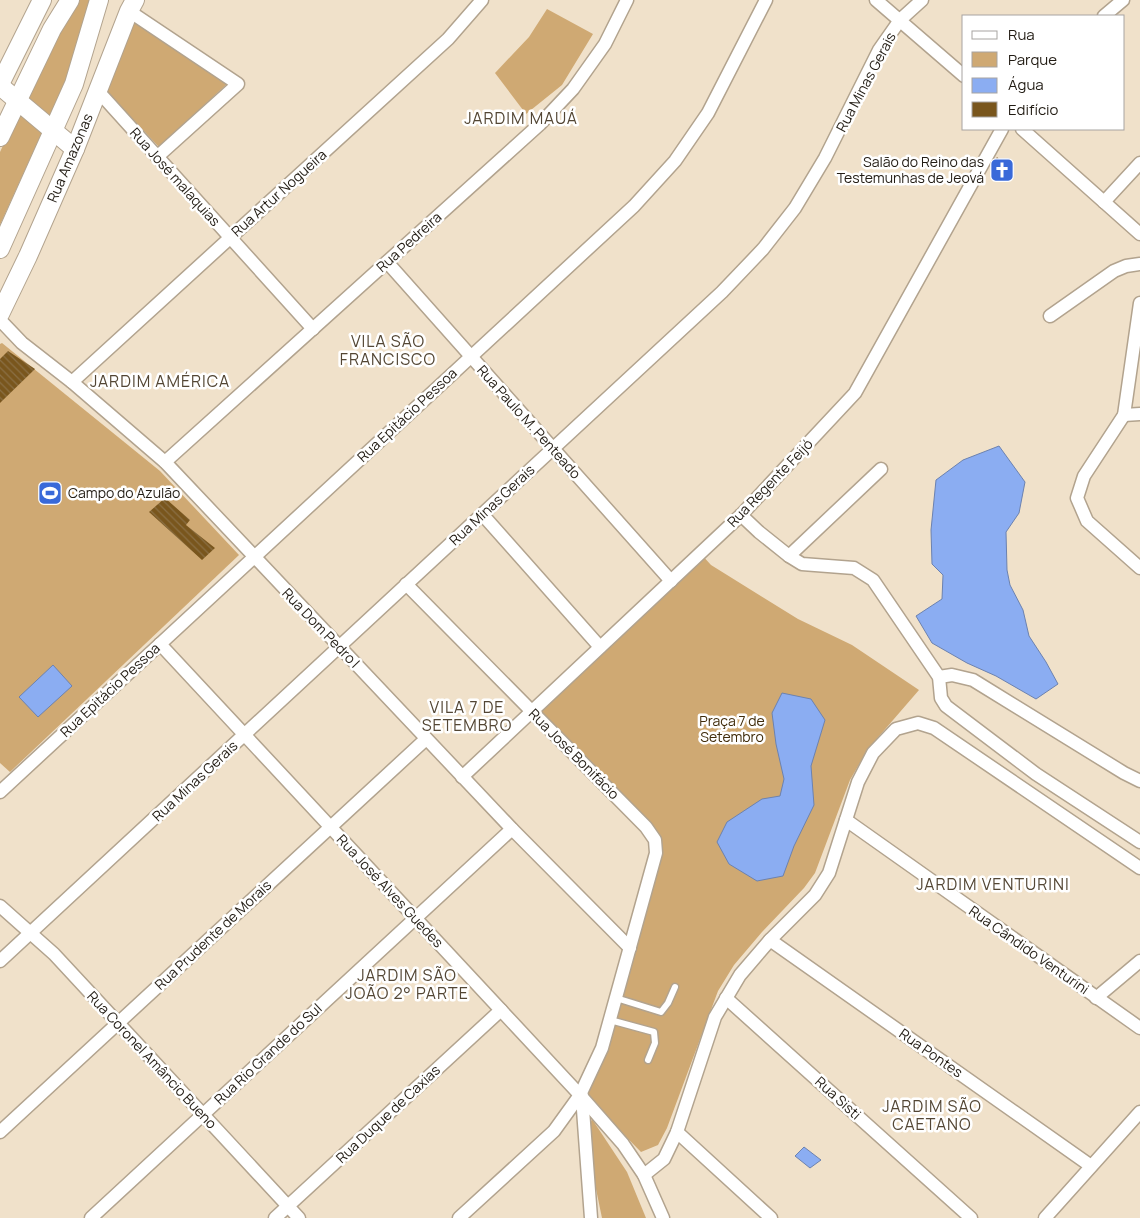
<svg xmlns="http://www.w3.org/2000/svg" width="1140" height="1218" font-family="Manrope,sans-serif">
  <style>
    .park { fill: #cfa973 }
    .water { fill: #8badf2; stroke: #6c82af }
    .building { fill: url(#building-back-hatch) }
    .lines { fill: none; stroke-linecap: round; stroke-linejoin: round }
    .lane-casing { stroke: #b2a38e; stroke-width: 9 }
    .street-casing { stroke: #b2a38e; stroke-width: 15 }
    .secondary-casing { stroke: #b2a38e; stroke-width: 20 }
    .lane { stroke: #fff; stroke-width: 6 }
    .street { stroke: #fff; stroke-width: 12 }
    .secondary { stroke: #fff; stroke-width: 18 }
    .labels { text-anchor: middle; stroke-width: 5; stroke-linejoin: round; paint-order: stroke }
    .street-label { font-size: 14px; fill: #221c14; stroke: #fff }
    .poi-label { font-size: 14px; fill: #221c14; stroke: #fff; text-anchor: end }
    .park-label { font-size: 14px; fill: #402c0b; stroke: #fff }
    .quarter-label { font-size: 16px; letter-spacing: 1px; fill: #534634; stroke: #fff }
  </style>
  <defs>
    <pattern id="building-back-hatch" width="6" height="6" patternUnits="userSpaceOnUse" patternTransform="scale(1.25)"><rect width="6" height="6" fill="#79561d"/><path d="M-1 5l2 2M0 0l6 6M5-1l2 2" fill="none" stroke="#8a6f44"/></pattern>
  </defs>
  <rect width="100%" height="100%" fill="#f0e1ca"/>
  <g class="park">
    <polygon points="75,0 94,0 75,60 0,225 0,152 48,49"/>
    <polygon points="547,9 593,34 562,85 526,114 495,73 529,37"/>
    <polygon points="133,20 228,83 159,147 104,89"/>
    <polygon points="2,343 160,471 239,555 10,772 0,763 0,344"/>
    <polygon points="701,554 711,565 798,619 852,645 919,690 868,749 850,780 815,873 804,888 762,932 734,965 718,991 667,1128 658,1145 641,1152 584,1094 656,839 538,709"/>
    <polygon points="592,1119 627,1172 646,1218 602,1218 585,1136"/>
  </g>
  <g class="water">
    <polygon points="999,446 1025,482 1019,513 1006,532 1007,570 1010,585 1023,610 1029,636 1046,662 1058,684 1036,699 996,676 967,663 932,643 916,616 942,599 943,575 932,564 931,530 936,480 963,460"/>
    <polygon points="53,665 72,686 38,717 19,697"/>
    <polygon points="782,693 811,699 825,720 811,766 814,805 794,846 783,876 757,881 729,864 717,842 727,822 762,799 780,796 784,779 776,744 772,713"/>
    <polygon points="804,1147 821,1160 810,1168 795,1156"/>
  </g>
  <g class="building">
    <polygon points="997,157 1012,173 1003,181 991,168"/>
    <polygon points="8,351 35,369 0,403 0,359"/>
    <polygon points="165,498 190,520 186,525 215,548 202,560 149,512"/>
  </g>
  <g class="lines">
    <g class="lane-casing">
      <g id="lane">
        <polyline points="616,998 661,1012 668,1003 675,987"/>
        <polyline points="610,1020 654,1032 655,1043 648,1060"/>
      </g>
    </g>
    <g class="street-casing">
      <g id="street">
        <polyline points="876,0 964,76"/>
        <polyline points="129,11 238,84 157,157"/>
        <polyline points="1104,16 1123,0"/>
        <polyline points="98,91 313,329"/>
        <polyline points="1022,129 1140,234"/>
        <polyline points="1104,202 1140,163"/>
        <polyline points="387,262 671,581"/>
        <polyline points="1140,303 1124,415 1084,476 1077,498 1087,521 1140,568"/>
        <polyline points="1050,316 1114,271 1126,266 1140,264"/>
        <polyline points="0,320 22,343 72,382 165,462 512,829 630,948"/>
        <polyline points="72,382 448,39 482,0"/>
        <polyline points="1124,415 1140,414"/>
        <polyline points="165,462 540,124 573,89 605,44 627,0"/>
        <polyline points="482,514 600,647"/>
        <polyline points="741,515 759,532 789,556 802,564 854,568 873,580 939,677 941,698 946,706 1036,774 1140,842"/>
        <polyline points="789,556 881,469"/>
        <polyline points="406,584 646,827 655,840 656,853 602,1048 580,1095 554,1131 459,1218"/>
        <polyline points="160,644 580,1095 623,1144 644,1175 663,1218"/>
        <polyline points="939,677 952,675 973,680 1124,773 1140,781"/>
        <polyline points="462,777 741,515 855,393 1002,129"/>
        <polyline points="0,792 634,206 675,161 708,113 766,0"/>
        <polyline points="846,820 1140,1028"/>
        <polyline points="0,906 54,954 299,1218"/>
        <polyline points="770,940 1091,1166"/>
        <polyline points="0,961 722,292 763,249 795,208 825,158 879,50 900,20 922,0"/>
        <polyline points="726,998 971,1218"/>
        <polyline points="1096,998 1140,961"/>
        <polyline points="582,1096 591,1218"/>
        <polyline points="0,1132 426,739"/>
        <polyline points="677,1132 771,1218"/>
        <polyline points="644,1175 664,1159 677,1132 715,1017 740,975 770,940 815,895 829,873 858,782 873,753 896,729 918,723 934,728 1140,868"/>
        <polyline points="91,1218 512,829"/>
        <polyline points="275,1218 501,1010"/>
        <polyline points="1045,1218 1140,1112"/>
      </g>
    </g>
    <g class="secondary-casing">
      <g id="secondary">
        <polyline points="0,84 42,0"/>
        <polyline points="0,86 75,149"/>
        <polyline points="0,137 52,29 70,0"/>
        <polyline points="0,249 74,84 99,0"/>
        <polyline points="0,314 28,256 75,149 129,11 135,0"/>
      </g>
    </g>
    <use href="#lane" class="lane"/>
    <use href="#street" class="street"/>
    <use href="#secondary" class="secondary"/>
  </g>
  <defs>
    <g id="church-square" transform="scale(1.25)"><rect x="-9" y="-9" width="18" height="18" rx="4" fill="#3969d9" stroke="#fff"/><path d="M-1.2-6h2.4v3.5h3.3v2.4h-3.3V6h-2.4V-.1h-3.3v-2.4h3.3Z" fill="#fff"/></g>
    <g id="stadium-square" transform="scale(1.25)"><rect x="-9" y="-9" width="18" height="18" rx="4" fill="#3969d9" stroke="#fff"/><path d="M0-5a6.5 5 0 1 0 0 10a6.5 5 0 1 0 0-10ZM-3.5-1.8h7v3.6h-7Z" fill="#fff"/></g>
  </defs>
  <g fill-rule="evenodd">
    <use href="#church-square" x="1002" y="170"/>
    <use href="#stadium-square" x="50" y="493"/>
  </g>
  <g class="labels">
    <g class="street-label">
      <text transform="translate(866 82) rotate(-62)" y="5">Rua Minas Gerais</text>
      <text transform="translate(70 158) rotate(-67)" y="5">Rua Amazonas</text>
      <text transform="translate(175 177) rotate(48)" y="5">Rua José malaquias</text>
      <text transform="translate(279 193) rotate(-42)" y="5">Rua Artur Nogueira</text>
      <text transform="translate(409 242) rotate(-42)" y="5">Rua Pedreira</text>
      <text transform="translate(407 415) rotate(-43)" y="5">Rua Epitácio Pessoa</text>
      <text transform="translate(529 422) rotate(48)" y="5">Rua Paulo M. Penteado</text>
      <text transform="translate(770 483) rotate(-46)" y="5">Rua Regente Feijó</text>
      <text transform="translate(492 505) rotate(-43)" y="5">Rua Minas Gerais</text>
      <text transform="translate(321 628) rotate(46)" y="5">Rua Dom Pedro I</text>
      <text transform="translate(110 690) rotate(-43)" y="5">Rua Epitácio Pessoa</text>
      <text transform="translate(574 754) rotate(45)" y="5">Rua José Bonifácio</text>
      <text transform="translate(195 781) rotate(-43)" y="5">Rua Minas Gerais</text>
      <text transform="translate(390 891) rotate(47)" y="5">Rua José Alves Guedes</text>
      <text transform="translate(213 935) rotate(-43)" y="5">Rua Prudente de Morais</text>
      <text transform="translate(1029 950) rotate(35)" y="5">Rua Cândido Venturini</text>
      <text transform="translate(931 1053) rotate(35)" y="5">Rua Pontes</text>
      <text transform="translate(268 1054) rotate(-43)" y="5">Rua Rio Grande do Sul</text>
      <text transform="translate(152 1060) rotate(47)" y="5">Rua Coronel Amâncio Bueno</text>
      <text transform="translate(838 1098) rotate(42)" y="5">Rua Sisti</text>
      <text transform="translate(388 1114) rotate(-43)" y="5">Rua Duque de Caxias</text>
    </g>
    <g class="poi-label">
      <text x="984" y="167">Salão do Reino das<tspan x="984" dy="16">Testemunhas de Jeová</tspan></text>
      <text x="68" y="498" text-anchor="start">Campo do Azulão</text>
    </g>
    <g class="park-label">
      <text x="732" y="726">Praça 7 de<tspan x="732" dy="16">Setembro</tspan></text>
    </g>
    <g class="quarter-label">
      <text x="521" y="124">JARDIM MAUÁ</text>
      <text x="388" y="347">VILA SÃO<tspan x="388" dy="18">FRANCISCO</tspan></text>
      <text x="160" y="387">JARDIM AMÉRICA</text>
      <text x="467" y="713">VILA 7 DE<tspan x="467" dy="18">SETEMBRO</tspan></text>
      <text x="993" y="890">JARDIM VENTURINI</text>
      <text x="407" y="981">JARDIM SÃO<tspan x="407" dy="18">JOÃO 2° PARTE</tspan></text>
      <text x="932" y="1112">JARDIM SÃO<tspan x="932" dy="18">CAETANO</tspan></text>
    </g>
  </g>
  <rect x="962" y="15" width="162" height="115" fill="#ffffff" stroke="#a7a4a1"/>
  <rect x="972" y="31" width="25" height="8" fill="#ffffff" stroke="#a7a4a1"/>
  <text x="1008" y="40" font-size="15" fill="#221c14">Rua</text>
  <rect x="972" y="52" width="25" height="15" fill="#cfa973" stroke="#a7a4a1"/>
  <text x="1008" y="65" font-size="15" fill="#221c14">Parque</text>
  <rect x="972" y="78" width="25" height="15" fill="#8badf2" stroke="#a7a4a1"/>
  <text x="1008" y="90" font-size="15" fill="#221c14">Água</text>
  <rect x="972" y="102" width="25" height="15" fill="#79561d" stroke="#a7a4a1"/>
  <text x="1008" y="115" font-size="15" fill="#221c14">Edifício</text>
</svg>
